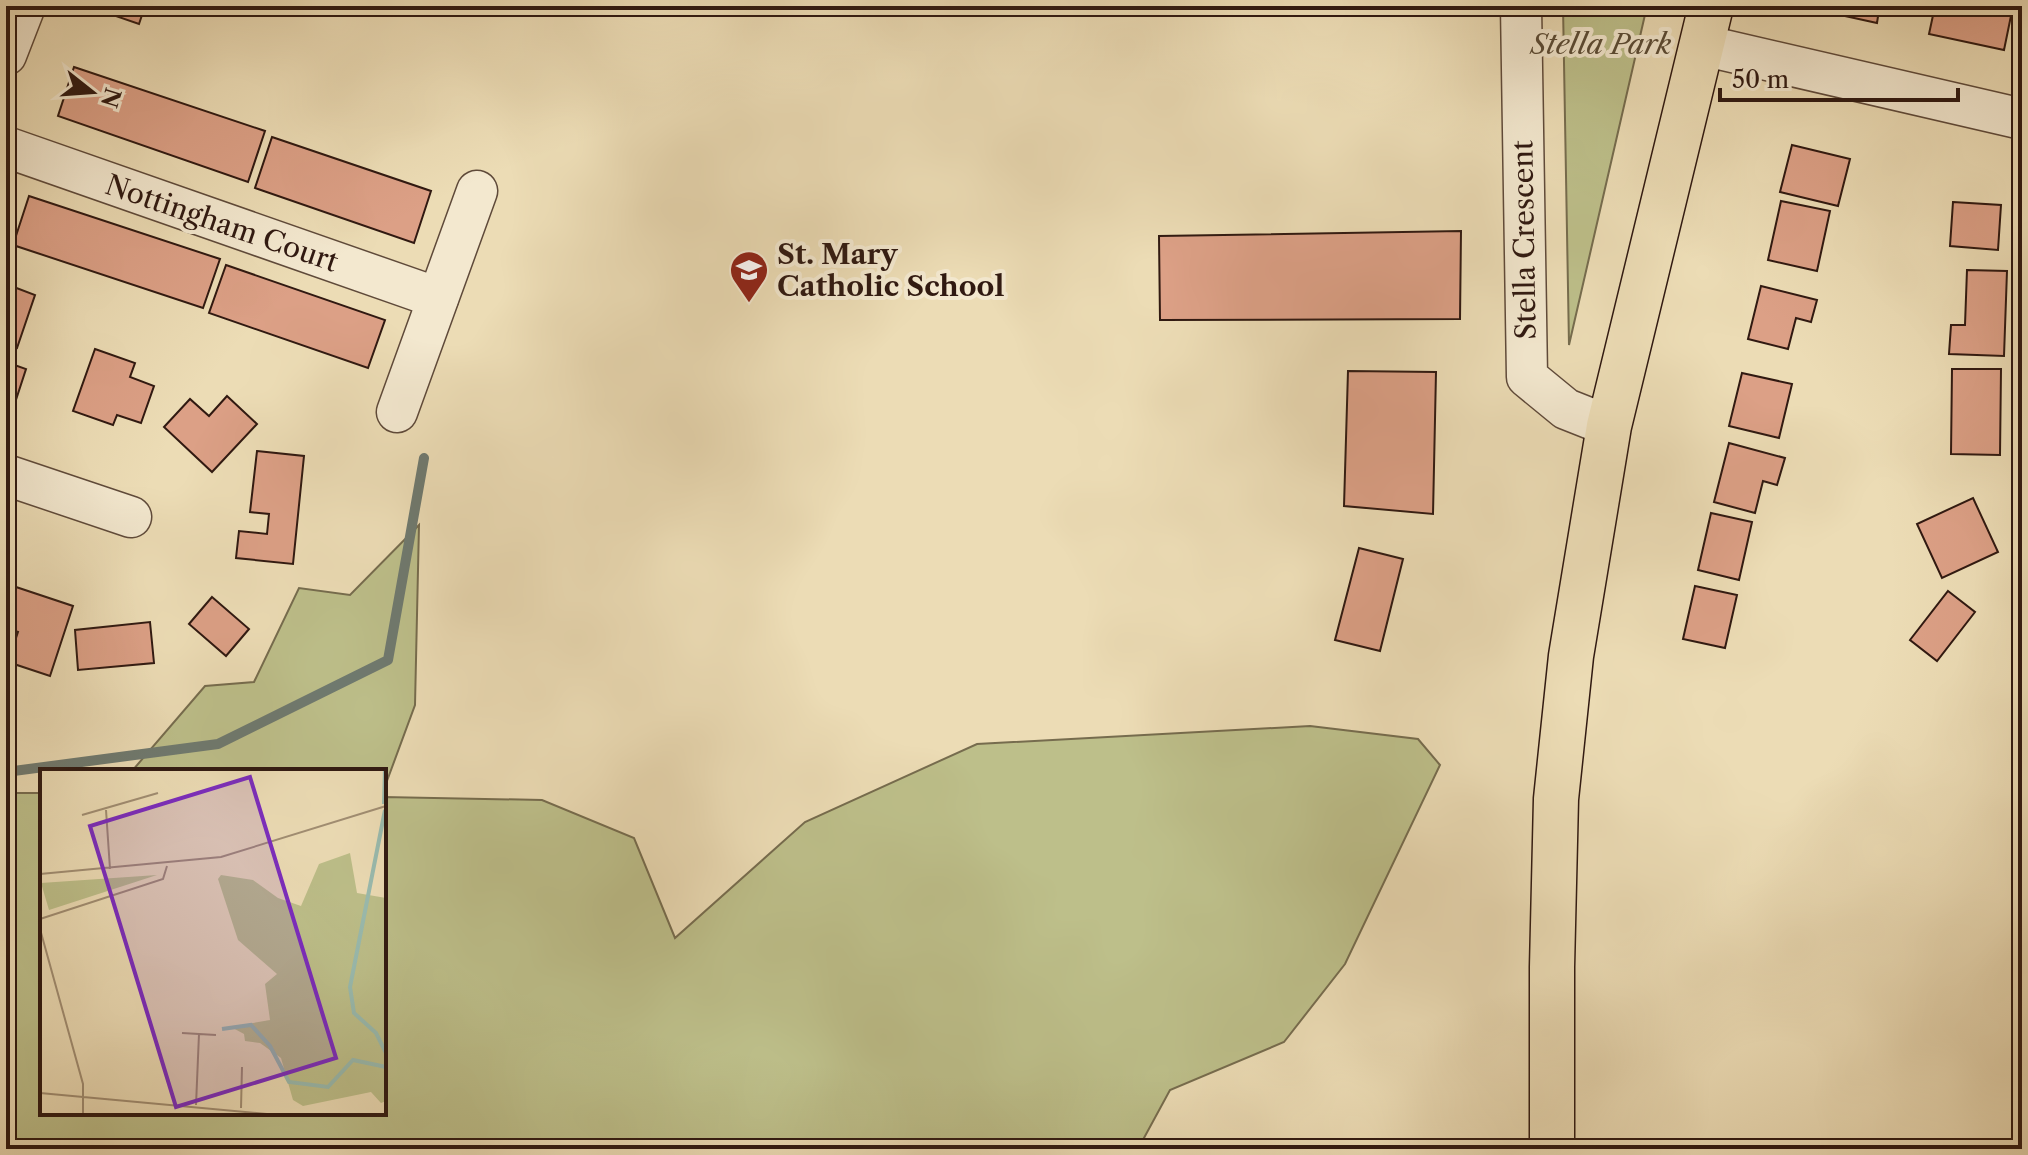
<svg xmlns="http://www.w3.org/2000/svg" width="2028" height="1155" font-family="'Libre Caslon Text',serif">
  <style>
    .green { fill: #bdbf8a; stroke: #766c4e; stroke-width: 2 }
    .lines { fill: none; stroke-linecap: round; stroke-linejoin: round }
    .stream { stroke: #6f7a70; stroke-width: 10 }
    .building { fill: #dca086; stroke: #301911; stroke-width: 2 }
    .minor-casing { stroke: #5f4a3a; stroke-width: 43 }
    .major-casing { stroke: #301911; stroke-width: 47 }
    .minor { stroke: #f3e8cf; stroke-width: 40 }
    .major { stroke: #ecdcb5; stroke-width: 44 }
    .labels { text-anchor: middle; stroke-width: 8; stroke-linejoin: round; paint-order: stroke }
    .park-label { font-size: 28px; font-style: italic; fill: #5a4b35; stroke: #f3e8cf }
    .street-label { font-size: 28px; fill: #301911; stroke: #f3e8cf }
    .poi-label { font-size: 28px; font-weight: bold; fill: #301911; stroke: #f3e8cf; text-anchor: start }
    .inset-river { fill: none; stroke: #99bbaf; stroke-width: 4 }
    .inset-road { fill: none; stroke: #a18e73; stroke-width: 2 }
    .view { fill: #7b2cbf; fill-opacity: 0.15; stroke: #7b2cbf; stroke-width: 4 }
    .inset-edge { fill: none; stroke: #301911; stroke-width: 4 }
  </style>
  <rect width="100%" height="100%" fill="#ecdcb5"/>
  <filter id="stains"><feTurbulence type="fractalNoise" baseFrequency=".0025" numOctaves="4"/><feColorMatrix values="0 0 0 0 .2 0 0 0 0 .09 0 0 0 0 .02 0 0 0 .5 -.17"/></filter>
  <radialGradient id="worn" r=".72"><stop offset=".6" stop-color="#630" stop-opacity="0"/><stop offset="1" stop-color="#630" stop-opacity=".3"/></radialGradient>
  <g class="green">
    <polygon points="1563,6 1647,6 1569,345"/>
    <polygon points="419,525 415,705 384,789 384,771 132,771 205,686 254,682 299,588 350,595"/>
    <polygon points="1310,726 1418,739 1440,765 1345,964 1284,1042 1170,1090 1138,1149 6,1149 6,793 42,793 42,1113 384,1113 384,797 542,800 634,838 675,938 805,822 977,744"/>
  </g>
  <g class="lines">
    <polyline class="stream" points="6,772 218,744 388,660 424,458"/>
  </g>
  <g class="building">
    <polygon points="106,6 145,6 139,24 104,12"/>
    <polygon points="1823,6 1898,6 1897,14 1879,10 1877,23 1822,11"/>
    <polygon points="1935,6 2013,6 2004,50 1929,34"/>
    <polygon points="74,67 265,131 248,182 58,116"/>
    <polygon points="272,137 431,191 414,243 255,188"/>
    <polygon points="1792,145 1850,159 1838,206 1780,192"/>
    <polygon points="29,196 220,259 203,308 13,245"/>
    <polygon points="1781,201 1830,211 1817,271 1768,260"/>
    <polygon points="1953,202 2001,205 1998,250 1950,246"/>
    <polygon points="1461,231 1460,319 1160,320 1159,236"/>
    <polygon points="226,265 385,320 368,368 209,313"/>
    <polygon points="1967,270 2007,271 2004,356 1949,354 1951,325 1965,325"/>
    <polygon points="6,284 35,295 17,348 6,344"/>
    <polygon points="1761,286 1817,300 1811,322 1796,318 1788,349 1748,339"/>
    <polygon points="95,349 135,363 130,377 154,386 141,423 117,415 113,425 73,411"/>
    <polygon points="6,362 26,369 13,409 6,406"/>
    <polygon points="1952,369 2001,369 2000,455 1951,454"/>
    <polygon points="1348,371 1436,372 1433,514 1344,506"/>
    <polygon points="1742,373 1792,384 1779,438 1729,426"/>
    <polygon points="227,396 257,424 212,472 164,427 190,399 209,416"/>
    <polygon points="1729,443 1785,458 1777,485 1763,481 1755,513 1714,502"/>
    <polygon points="257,451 304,456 293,564 236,558 239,531 267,534 269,514 250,512"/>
    <polygon points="1973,498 1998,552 1942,578 1917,524"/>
    <polygon points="1711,513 1752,522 1739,580 1698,570"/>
    <polygon points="1359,548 1403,559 1380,651 1335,640"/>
    <polygon points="7,584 73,606 50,676 8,662 18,632 6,628"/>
    <polygon points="1695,586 1737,595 1725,648 1683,639"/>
    <polygon points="1948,591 1975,612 1937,661 1910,640"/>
    <polygon points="212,597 249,629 226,656 189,624"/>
    <polygon points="150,622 154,663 78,670 75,630"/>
  </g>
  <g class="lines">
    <g class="minor-casing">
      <g id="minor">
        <polyline points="1521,6 1527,377 1566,409 1609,426"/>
        <polyline points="1702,45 2022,119"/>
        <polyline points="6,55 25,6"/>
        <polyline points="6,147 438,298"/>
        <polyline points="397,412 477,191"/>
        <polyline points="6,475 131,517"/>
      </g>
    </g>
    <g class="major-casing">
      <polyline id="major" points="1552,1149 1552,967 1556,799 1571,656 1609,426 1711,6"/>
    </g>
    <use href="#minor" class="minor"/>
    <use href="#major" class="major"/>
  </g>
  <defs>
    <g id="school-pin" transform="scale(2)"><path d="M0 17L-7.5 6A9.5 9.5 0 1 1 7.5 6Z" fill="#8f2418" stroke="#f3e8cf"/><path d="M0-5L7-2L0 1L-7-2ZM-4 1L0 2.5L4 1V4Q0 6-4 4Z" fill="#fff"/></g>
  </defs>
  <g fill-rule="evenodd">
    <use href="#school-pin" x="749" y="270"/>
  </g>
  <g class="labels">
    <g class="park-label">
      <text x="1601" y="54">Stella Park</text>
    </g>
    <g class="street-label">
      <text transform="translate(222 223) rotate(19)" y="10">Nottingham Court</text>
      <text transform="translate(1524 240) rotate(-91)" y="10">Stella Crescent</text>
    </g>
    <g class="poi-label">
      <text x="777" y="264">St. Mary<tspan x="777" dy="32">Catholic School</tspan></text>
    </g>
  </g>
  <g transform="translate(40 769)">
    <rect width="346" height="346" fill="#ecdcb5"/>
    <path d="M310 84 317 124 346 129V332L341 334 331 323 263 337 253 331 241 289 220 274 205 272 204 265 191 258 230 251 225 215 237 205 198 171 178 110 181 106 213 111 238 129 261 137 279 95ZM117 106 9 141 1 114Z" fill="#bdbf8a"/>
    <path class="inset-river" d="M344 35 345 0M345 41 310 218 314 244 336 264 346 284M182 260 211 256 230 277 249 313 288 318 313 291 346 298"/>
    <path class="inset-road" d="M66 41 70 100M42 46 118 24M0 105 181 88 346 37M0 150 123 110 127 97M0 160 43 315V346M142 264 176 266M0 324 237 346M156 336 159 265M201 339 202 298"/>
    <path class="view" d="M210 8 296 289 136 338 50 57Z"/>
    <rect width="346" height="346" class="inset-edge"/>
  </g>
  <rect width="2028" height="1155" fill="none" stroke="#ecdcb5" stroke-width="32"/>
  <rect x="8" y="8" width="2012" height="1139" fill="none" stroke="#301911" stroke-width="4"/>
  <rect x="16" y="16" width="1996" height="1123" fill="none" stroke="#301911" stroke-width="2"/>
  <g transform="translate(92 92) rotate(107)" stroke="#f3e8cf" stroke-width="6" paint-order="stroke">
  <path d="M0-6L14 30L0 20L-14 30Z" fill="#301911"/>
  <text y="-12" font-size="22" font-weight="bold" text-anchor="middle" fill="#301911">N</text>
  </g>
  <path d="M1720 88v12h238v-12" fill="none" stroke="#301911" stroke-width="4"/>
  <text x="1732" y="88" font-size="24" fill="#301911" stroke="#f3e8cf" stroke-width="6" paint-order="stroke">50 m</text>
  <rect width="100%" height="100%" filter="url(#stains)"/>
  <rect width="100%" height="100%" fill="url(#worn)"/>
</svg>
